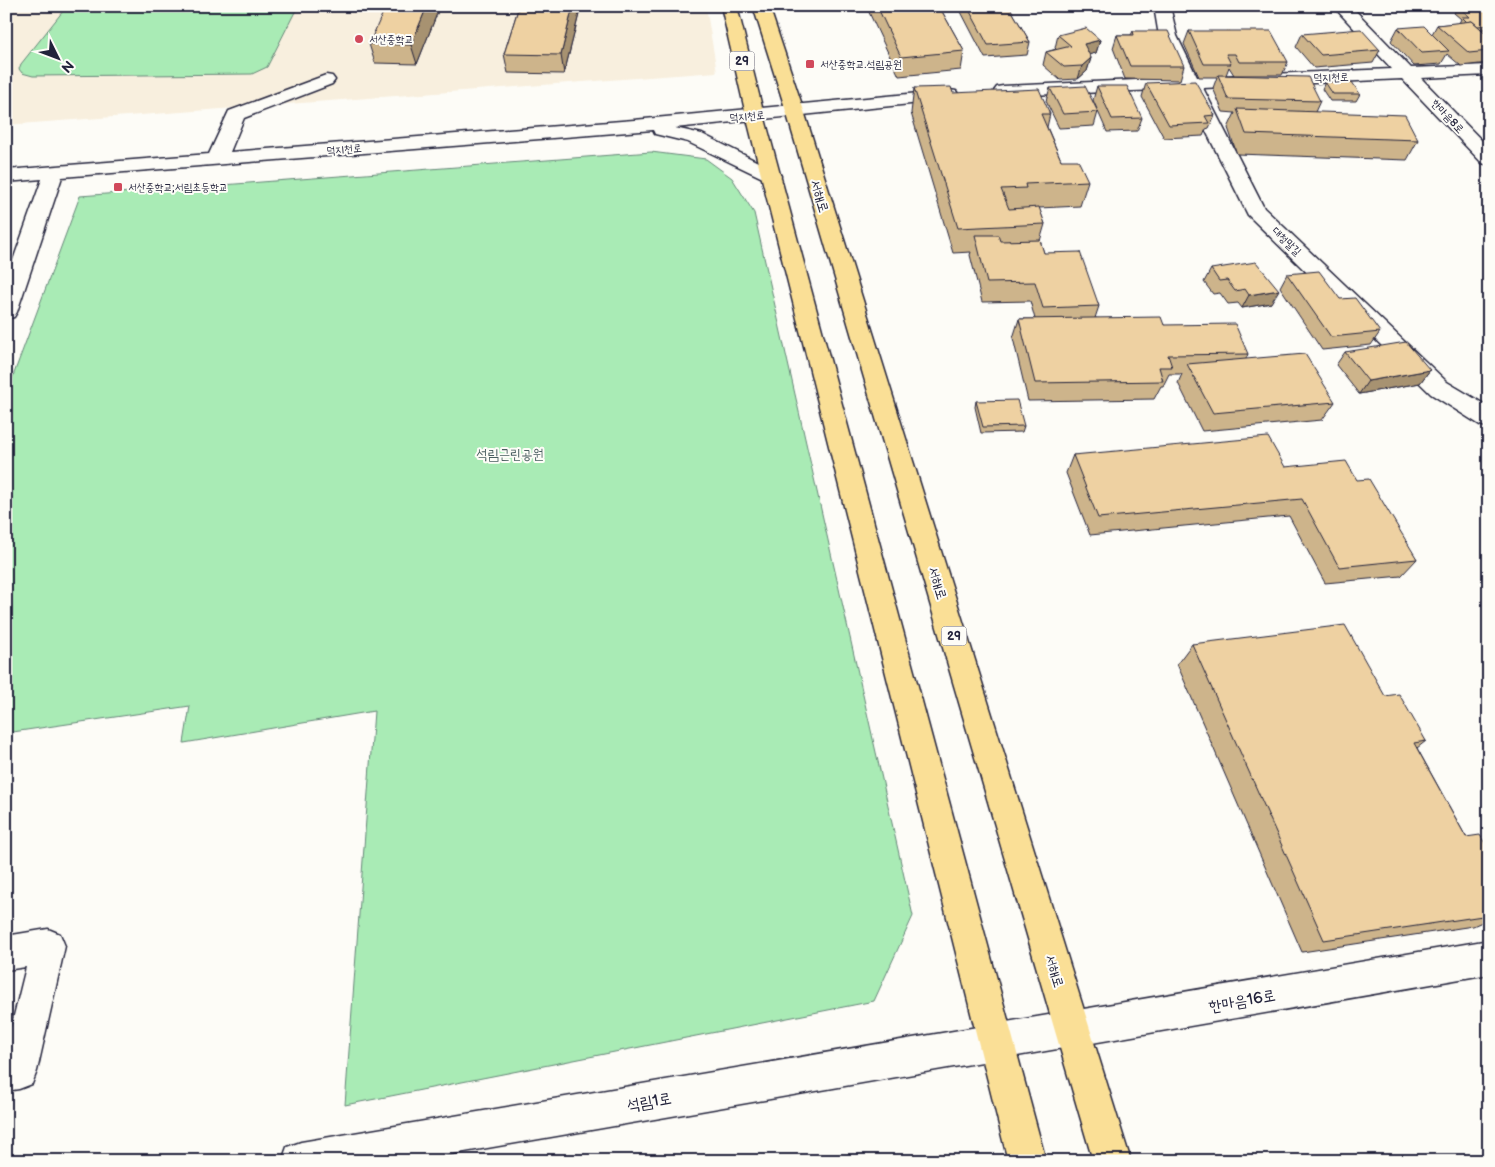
<svg xmlns="http://www.w3.org/2000/svg" width="1495" height="1167" font-family="'Balsamiq Sans','Poor Story',sans-serif">
  <style>
    .built { fill: #f8efde }
    .green { fill: #a9ebb5; stroke: #668678 }
    .lines { fill: none; stroke-linecap: round; stroke-linejoin: round }
    .minor-casing { stroke: #22223b; stroke-width: 3 }
    .major-casing { stroke: #22223b; stroke-width: 3 }
    .minor { fill: #fdfcf7; fill-rule: evenodd }
    .major { fill: #fadf96; fill-rule: evenodd }
    .wall { fill: #cdb48b; stroke: #22223b }
    .shaded-wall { fill: #a79271; stroke: #22223b }
    .building { fill: #eed1a2; stroke: #22223b }
    .poi-dot { fill: #d1495b; stroke: #fdfcf7; stroke-width: 2 }
    .labels { text-anchor: middle; stroke-width: 4; stroke-linejoin: round; paint-order: stroke }
    .far-poi-label { font-size: 11px; fill: #22223b; stroke: #fdfcf7; text-anchor: start }
    .far-street-label { font-size: 11px; fill: #22223b; stroke: #fdfcf7 }
    .shield { fill: #fdfcf7; stroke: #646373; stroke-width: 1 }
    .shield-label { font-size: 12px; font-weight: bold; fill: #22223b }
    .street-label { font-size: 14px; fill: #22223b; stroke: #fdfcf7 }
    .park-label { font-size: 14px; fill: #4a5e60; stroke: #fdfcf7 }
    .near-street-label { font-size: 16px; fill: #22223b; stroke: #fdfcf7 }
  </style>
  <rect width="100%" height="100%" fill="#fdfcf7"/>
  <filter id="ink" filterUnits="userSpaceOnUse"><feTurbulence type="fractalNoise" baseFrequency=".02" numOctaves="2"/><feDisplacementMap in="SourceGraphic" scale="10" xChannelSelector="R" yChannelSelector="G"/><feConvolveMatrix kernelMatrix="1 2 1 2 8 2 1 2 1" color-interpolation-filters="sRGB"/></filter>
  <g filter="url(#ink)">
    <polygon class="built" points="6,6 706,6 717,72 6,125"/>
    <g class="green">
      <polygon points="67,6 298,6 267,67 252,74 33,76 22,73 19,69 21,64"/>
      <polygon points="651,152 706,159 732,178 754,213 913,916 874,1001 345,1105 374,711 184,743 190,706 6,733 6,395 80,196"/>
    </g>
    <g class="lines">
      <g class="minor-casing">
        <g id="minor">
          <polygon points="1154,6 1170,6 1177,36 1197,77 1392,69 1333,6 1351,6 1411,68 1489,65 1489,75 1421,78 1489,148 1489,165 1482,163 1402,79 1203,88 1264,208 1447,382 1489,407 1489,428 1480,425 1431,394 1248,215 1185,89 1003,96 997,95 994,91 997,87 1003,86 1180,78 1159,36"/>
          <polygon points="326,75 332,76 335,80 332,84 244,118 230,152 634,120 950,90 956,91 959,95 956,99 950,100 675,128 702,134 778,172 781,176 778,180 771,182 688,142 655,134 653,130 62,177 17,312 14,317 6,319 6,280 42,179 6,182 6,170 209,154 229,111"/>
          <polygon points="48,929 60,934 65,946 37,1071 32,1084 19,1089 6,1091 6,1048 26,967 6,970 6,936"/>
          <polygon points="1489,940 1489,974 413,1161 282,1161 287,1147 301,1142"/>
        </g>
      </g>
      <g class="major-casing">
        <g id="major">
          <polygon points="721,6 737,6 764,115 1046,1161 1008,1161 746,115"/>
          <polygon points="753,6 769,6 804,111 1131,1161 1093,1161 786,111"/>
        </g>
      </g>
      <use href="#minor" class="minor"/>
      <use href="#major" class="major"/>
    </g>
    <g class="wall">
      <polygon points="440,6 417,64 375,63 369,44"/>
      <polygon points="519,6 581,6 564,74 508,73 504,54"/>
      <polygon points="866,6 939,6 964,51 961,70 899,76"/>
      <polygon points="958,6 1009,6 1030,42 1027,55 985,58"/>
      <polygon points="1458,6 1489,9 1489,63 1461,66 1447,54 1441,64 1414,66 1391,41 1398,28 1432,34 1437,25 1459,23 1461,19 1454,13"/>
      <polygon points="1133,31 1184,66 1180,80 1125,79 1113,48 1117,35 1131,35"/>
      <polygon points="1189,31 1288,62 1282,75 1234,75 1229,67 1226,75 1320,101 1315,112 1418,140 1407,160 1237,154 1228,128 1235,113 1223,112 1213,88 1217,77 1199,77 1184,44"/>
      <polygon points="1302,34 1380,50 1373,63 1314,68 1296,47"/>
      <polygon points="1058,35 1100,40 1096,53 1089,54 1091,58 1087,71 1078,79 1060,80 1043,65 1046,52 1056,49 1055,48"/>
      <polygon points="1325,82 1360,94 1356,101 1330,101 1322,89"/>
      <polygon points="1146,83 1215,115 1209,128 1206,129 1203,136 1164,138 1142,97"/>
      <polygon points="1097,86 1142,118 1137,131 1107,132 1093,100"/>
      <polygon points="914,88 1050,114 1047,127 1061,160 1088,181 1080,206 1039,208 1045,224 1040,241 1044,253 1099,306 1095,318 1164,325 1248,354 1246,359 1335,402 1322,420 1202,431 1178,383 1182,374 1169,374 1163,386 1161,386 1154,399 1028,401 1013,338 1019,319 1035,319 1030,301 982,302 970,255 971,252 953,253 911,113"/>
      <polygon points="1050,88 1098,112 1094,126 1059,128 1046,101"/>
      <polygon points="1211,269 1271,303 1242,308 1238,303 1228,304 1220,293 1213,294 1204,282"/>
      <polygon points="1287,274 1340,299 1380,332 1371,345 1322,350 1280,287"/>
      <polygon points="1345,352 1430,370 1420,383 1359,394 1336,365"/>
      <polygon points="976,401 1024,426 1022,432 981,433 975,407"/>
      <polygon points="1073,455 1285,467 1357,480 1417,559 1401,576 1325,583 1289,516 1090,535 1066,473"/>
      <polygon points="1192,644 1385,696 1426,741 1417,748 1466,837 1489,850 1489,919 1473,926 1302,952 1177,664"/>
    </g>
    <g class="shaded-wall">
      <polygon points="427,6 440,6 417,64 411,45"/>
      <polygon points="573,6 581,6 564,74 561,55"/>
      <polygon points="1100,40 1096,53 1080,57 1084,44"/>
      <polygon points="1091,58 1087,71 1078,79 1082,66"/>
      <polygon points="1279,290 1271,303 1242,308 1249,295"/>
      <polygon points="1430,370 1420,383 1359,394 1368,381"/>
    </g>
    <g class="building">
      <polygon points="386,6 427,6 411,45 369,44"/>
      <polygon points="519,6 573,6 561,55 504,54"/>
      <polygon points="877,6 939,6 964,51 901,57"/>
      <polygon points="967,6 1009,6 1030,42 988,45"/>
      <polygon points="1458,6 1485,6 1489,9 1489,25 1478,26 1472,21 1467,22 1462,17 1470,17"/>
      <polygon points="1472,21 1489,36 1489,51 1469,53 1437,25"/>
      <polygon points="1424,26 1449,51 1422,53 1398,28"/>
      <polygon points="1086,28 1100,40 1084,44 1091,58 1082,66 1064,67 1046,52 1071,46 1058,35"/>
      <polygon points="1361,29 1380,50 1321,55 1302,34"/>
      <polygon points="1481,29 1489,29 1489,36"/>
      <polygon points="1133,31 1168,31 1184,66 1130,66 1117,35 1134,35"/>
      <polygon points="1189,31 1271,31 1288,62 1239,62 1235,54 1226,54 1231,64 1204,64"/>
      <polygon points="1218,75 1308,77 1320,101 1228,99"/>
      <polygon points="1195,81 1215,115 1205,116 1209,123 1169,125 1146,83"/>
      <polygon points="1325,82 1352,82 1360,94 1333,94"/>
      <polygon points="1085,86 1098,112 1063,114 1050,88"/>
      <polygon points="1097,86 1127,86 1142,118 1112,119"/>
      <polygon points="951,87 953,93 1039,89 1050,114 1041,114 1061,160 1078,160 1088,181 1025,184 1026,188 1001,189 1009,209 1039,207 1045,224 958,228 914,88"/>
      <polygon points="1237,109 1405,115 1418,140 1246,134"/>
      <polygon points="975,235 998,235 1000,241 1040,240 1044,253 1080,252 1099,306 1043,308 1035,282 987,283"/>
      <polygon points="1256,262 1279,290 1249,295 1245,289 1235,291 1227,280 1219,281 1211,269"/>
      <polygon points="1319,271 1340,299 1355,298 1380,332 1331,337 1287,274"/>
      <polygon points="1161,317 1164,325 1235,324 1248,354 1168,355 1172,367 1159,367 1163,381 1035,383 1019,319"/>
      <polygon points="1406,342 1430,370 1368,381 1345,352"/>
      <polygon points="1305,354 1335,402 1213,413 1187,364"/>
      <polygon points="1017,400 1024,426 983,427 976,401"/>
      <polygon points="1268,437 1285,467 1346,461 1357,480 1369,479 1417,559 1339,567 1302,499 1098,518 1073,455"/>
      <polygon points="1345,625 1385,696 1399,694 1426,741 1414,743 1466,837 1480,835 1489,850 1489,915 1324,940 1192,644"/>
    </g>
  </g>
  <g class="poi-dot">
    <circle cx="359" cy="39" r="5"/>
    <rect x="805" y="59" width="10" height="10" rx="2.5"/>
    <rect x="113" y="182" width="10" height="10" rx="2.5"/>
  </g>
  <g class="labels">
    <g class="far-poi-label">
      <text x="369" y="43">서산중학교</text>
      <text x="820" y="68">서산중학교.석림공원</text>
      <text x="128" y="191">서산중학교;서림초등학교</text>
    </g>
    <g class="far-street-label">
      <text transform="translate(1331 77) rotate(-2)" y="4">덕지천로</text>
      <text transform="translate(747 116) rotate(-5)" y="4">덕지천로</text>
      <text transform="translate(1448 116) rotate(47)" y="4">한마음8로</text>
      <text transform="translate(344 149) rotate(-5)" y="4">덕지천로</text>
      <text transform="translate(1287 241) rotate(44)" y="4">대청말길</text>
    </g>
    <g class="shield">
      <rect x="729.5" y="51.5" width="25" height="19" rx="4"/>
      <rect x="941.5" y="626.5" width="25" height="19" rx="4"/>
    </g>
    <g class="shield-label">
      <text x="742" y="65">29</text>
      <text x="954" y="640">29</text>
    </g>
    <g class="street-label">
      <text transform="translate(820 196) rotate(73)" y="5">서해로</text>
      <text transform="translate(938 583) rotate(73)" y="5">서해로</text>
      <text transform="translate(1055 971) rotate(73)" y="5">서해로</text>
    </g>
    <g class="park-label">
      <text x="510" y="459">석림근린공원</text>
    </g>
    <g class="near-street-label">
      <text transform="translate(1242 1000) rotate(-10)" y="6">한마음16로</text>
      <text transform="translate(649 1101) rotate(-10)" y="6">석림1로</text>
    </g>
  </g>
  <rect width="1495" height="1167" fill="none" stroke="#fdfcf7" stroke-width="25"/>
  <rect x="12" y="12" width="1470" height="1142" fill="none" stroke="#22223b" stroke-width="2" filter="url(#ink)"/>
  <g transform="translate(58 58) rotate(132)" stroke="#fdfcf7" stroke-width="4" paint-order="stroke">
  <path d="M0-4L9 19L0 12L-9 19Z" fill="#22223b"/>
  <text y="-8" font-size="14" font-weight="bold" text-anchor="middle" fill="#22223b">N</text>
  </g>
</svg>
